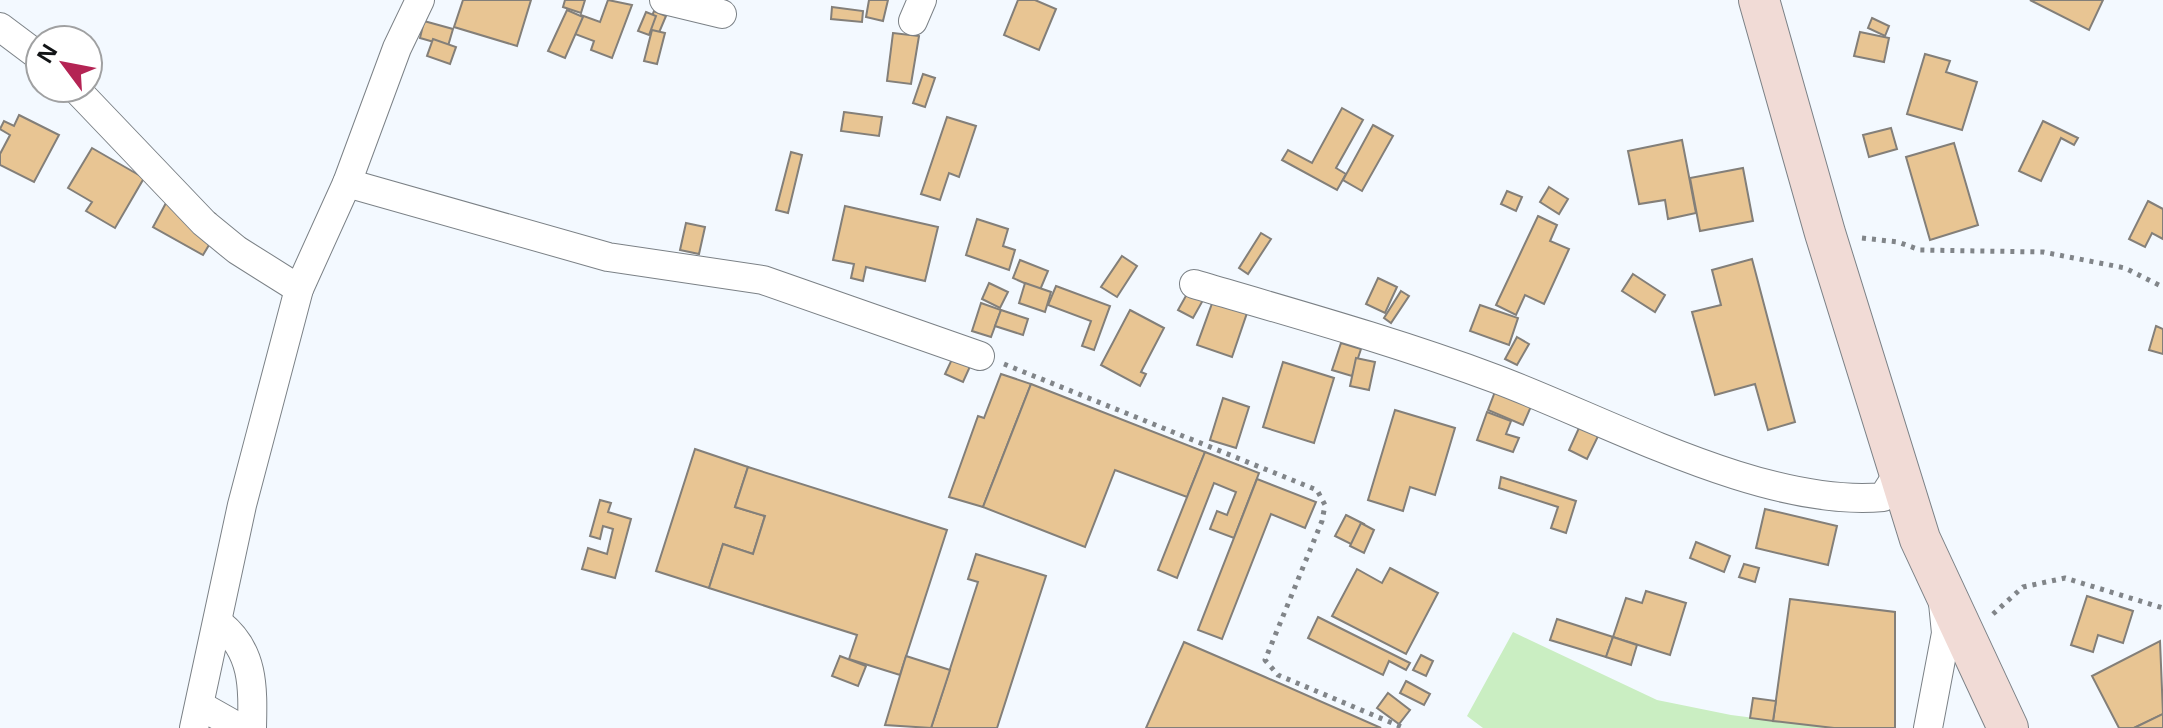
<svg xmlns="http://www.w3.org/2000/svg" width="2163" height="728" font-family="'Open Sans',sans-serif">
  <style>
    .green { fill: #caeec2 }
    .building { fill: #e8c593; stroke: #837f79; stroke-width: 2 }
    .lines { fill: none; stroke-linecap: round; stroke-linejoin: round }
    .street-casing { stroke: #7b8186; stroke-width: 30 }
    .secondary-casing { stroke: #7b8186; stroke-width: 42 }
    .path { stroke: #818589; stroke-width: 5; stroke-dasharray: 4 6; stroke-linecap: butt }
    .street { stroke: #fff; stroke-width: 28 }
    .secondary { stroke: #f1dbd6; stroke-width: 40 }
  </style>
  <rect width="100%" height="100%" fill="#f3f9ff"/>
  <polygon class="green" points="1513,632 1657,700 1731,715 1834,728 1483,728 1467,716"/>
  <g class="building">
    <polygon points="463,0 531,0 517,46 454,27"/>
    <polygon points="565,0 585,0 581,13 563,7"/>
    <polygon points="608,0 632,5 612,58 591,50 594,41 575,34 581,15 600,22"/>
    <polygon points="869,0 888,0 883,21 866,17"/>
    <polygon points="1018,0 1035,0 1056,9 1039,50 1004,35"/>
    <polygon points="2030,0 2103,0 2089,30"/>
    <polygon points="832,7 863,11 862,22 831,19"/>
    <polygon points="567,10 583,17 565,58 548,51"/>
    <polygon points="654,11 666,16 658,35 646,30"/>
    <polygon points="646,12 656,16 649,35 638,31"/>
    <polygon points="1872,18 1889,26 1885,36 1868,28"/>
    <polygon points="424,21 453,29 448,46 420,38"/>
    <polygon points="652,30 665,33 657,64 644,61"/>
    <polygon points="1860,32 1889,38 1884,62 1854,56"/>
    <polygon points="893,33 919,36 911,84 887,81"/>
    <polygon points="433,39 456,47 450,64 427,56"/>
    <polygon points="1925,54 1950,61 1946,72 1977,82 1962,130 1907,114"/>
    <polygon points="923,74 935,78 925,107 913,103"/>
    <polygon points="1342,108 1363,120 1336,168 1346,174 1337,190 1282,160 1288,150 1312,163"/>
    <polygon points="844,112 882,117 879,136 841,131"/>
    <polygon points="19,115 59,135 34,182 0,165 0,154 10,135 0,129 4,121 14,126"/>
    <polygon points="947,117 976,126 959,177 949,173 940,200 921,194"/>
    <polygon points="2043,121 2078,138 2074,145 2061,138 2041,181 2019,171"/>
    <polygon points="1373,125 1393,136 1362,191 1343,180"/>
    <polygon points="1891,128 1897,149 1869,157 1863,135"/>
    <polygon points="1682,140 1696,213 1668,219 1665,200 1639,204 1628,151"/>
    <polygon points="1954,143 1978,225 1930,240 1906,157"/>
    <polygon points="92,148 144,178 115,228 86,211 92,202 68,188"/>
    <polygon points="791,152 802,155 788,213 776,210"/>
    <polygon points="1743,168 1753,221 1700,231 1690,178"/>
    <polygon points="1549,187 1568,199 1559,214 1540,202"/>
    <polygon points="173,190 215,214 206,230 215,235 203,255 153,227"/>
    <polygon points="1507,191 1522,197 1516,211 1501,204"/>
    <polygon points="2148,201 2163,209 2163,239 2152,233 2145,247 2129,239"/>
    <polygon points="845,206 938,227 925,281 866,267 863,281 851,278 854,264 833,260"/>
    <polygon points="1538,216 1557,225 1550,241 1569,249 1544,304 1525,295 1516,315 1496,305"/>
    <polygon points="977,219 1008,229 1003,246 1015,250 1009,270 966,255"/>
    <polygon points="686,223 705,227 699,254 680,250"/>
    <polygon points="1261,233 1271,239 1248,274 1239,268"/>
    <polygon points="1122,256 1137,266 1117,297 1101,287"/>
    <polygon points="1752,259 1795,422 1768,430 1755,384 1715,395 1692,312 1721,305 1712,270"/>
    <polygon points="1020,260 1048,271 1040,290 1013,278"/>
    <polygon points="1633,274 1665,295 1655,312 1622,291"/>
    <polygon points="1378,278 1397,287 1385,313 1366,304"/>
    <polygon points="989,283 1008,292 1000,308 982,299"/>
    <polygon points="1025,283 1051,292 1045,312 1019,303"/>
    <polygon points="1192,285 1207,293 1193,318 1178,310"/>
    <polygon points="1056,286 1110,306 1094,350 1082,346 1091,321 1048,305"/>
    <polygon points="1401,291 1409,296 1391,323 1384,318"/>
    <polygon points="1214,298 1248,310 1232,357 1197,345"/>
    <polygon points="981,303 1001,310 991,337 972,331"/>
    <polygon points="1480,305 1518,318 1509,345 1470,331"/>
    <polygon points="1001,310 1028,319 1023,335 995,326"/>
    <polygon points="1130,310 1164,328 1141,372 1146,374 1140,386 1101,365"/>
    <polygon points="2156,326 2163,329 2163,354 2149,350"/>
    <polygon points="1517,337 1529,344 1517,365 1505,359"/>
    <polygon points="1341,343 1361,349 1352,376 1332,370"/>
    <polygon points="954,355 972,362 963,382 945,374"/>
    <polygon points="1356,358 1375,362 1369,390 1350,386"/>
    <polygon points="1283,362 1334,378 1314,443 1263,427"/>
    <polygon points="1001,374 1031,384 983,507 949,497 978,416 984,418"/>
    <polygon points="1031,384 1205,452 1187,497 1115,470 1085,547 983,507"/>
    <polygon points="1496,389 1532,404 1523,425 1488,410"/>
    <polygon points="1223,398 1249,407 1236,448 1210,440"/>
    <polygon points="1395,410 1455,428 1435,495 1410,487 1403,511 1368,500"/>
    <polygon points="1487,412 1511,421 1506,434 1519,438 1513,452 1477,440"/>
    <polygon points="1583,419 1602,428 1587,459 1569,450"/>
    <polygon points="695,449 748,467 735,507 765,516 753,554 723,544 709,588 656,571"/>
    <polygon points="1205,452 1259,473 1234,538 1210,529 1217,511 1227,515 1236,492 1214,483 1177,578 1158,570"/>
    <polygon points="748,467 947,530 900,675 849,659 857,635 709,588 723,544 753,554 765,516 735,507"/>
    <polygon points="1501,477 1576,501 1566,533 1551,528 1558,507 1499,488"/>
    <polygon points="1257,479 1316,502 1305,528 1271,514 1222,639 1198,630"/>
    <polygon points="600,500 611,503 608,512 631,519 615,578 582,569 588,548 607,554 613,529 603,526 600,539 590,536"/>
    <polygon points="1765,509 1837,526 1828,565 1756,548"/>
    <polygon points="1346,515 1364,524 1353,545 1335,536"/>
    <polygon points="1361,523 1374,530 1364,553 1350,546"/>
    <polygon points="1696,542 1730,556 1724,572 1690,558"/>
    <polygon points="976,554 1046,576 997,728 931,728 978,582 968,579"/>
    <polygon points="1744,564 1759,568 1755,582 1739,577"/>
    <polygon points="1390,568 1438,593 1406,654 1332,616 1357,569 1382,583"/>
    <polygon points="1646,591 1686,603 1670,655 1613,637 1626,598 1642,603"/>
    <polygon points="2087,596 2133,611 2123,643 2098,635 2093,652 2071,645"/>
    <polygon points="1790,599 1895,612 1895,728 1834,728 1773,721"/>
    <polygon points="1318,617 1410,663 1406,670 1389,661 1383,675 1308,638"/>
    <polygon points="1557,619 1613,637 1606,657 1550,640"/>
    <polygon points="1613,637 1637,645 1631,665 1606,657"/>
    <polygon points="2160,641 2163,714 2134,728 2119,728 2092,676"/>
    <polygon points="1184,642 1265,677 1381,728 1146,728"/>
    <polygon points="1421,655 1433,661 1426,676 1413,670"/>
    <polygon points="840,656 866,666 858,686 832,676"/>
    <polygon points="906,656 950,670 931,728 885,725"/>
    <polygon points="1406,681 1430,694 1424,705 1400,693"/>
    <polygon points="1388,693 1410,710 1399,724 1377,708"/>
    <polygon points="1753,698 1776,701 1773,721 1750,718"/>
    <polygon points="2163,714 2163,728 2134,728"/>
  </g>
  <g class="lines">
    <g class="street-casing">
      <g id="street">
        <polyline points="664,0 722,14"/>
        <polyline points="913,21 922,0"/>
        <polyline points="0,27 40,57"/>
        <polyline points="75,88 204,223 237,250 299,289"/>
        <polyline points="347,183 608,257 763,280 980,356"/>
        <path d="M1194 284C1296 314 1397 342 1496 379 1608 421 1764 508 1883 497L1899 472"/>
        <path d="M220 624C254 651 253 687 252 728"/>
        <polyline points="201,706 240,728"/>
        <polyline points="194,728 242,505 299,289 347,183 397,48 420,0"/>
        <polyline points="1928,728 1946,633 1943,603"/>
      </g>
    </g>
    <g class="secondary-casing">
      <polyline id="secondary" points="1759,0 1825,233 1920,539 2008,728"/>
    </g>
    <g class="path">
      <polyline points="1862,238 1898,242 1920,250 2043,252 2125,268 2163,287"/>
      <polyline points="1004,364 1317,490 1325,505 1322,521 1265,660 1278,675 1404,728"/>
      <polyline points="1993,614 2023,587 2065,578 2163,608"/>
    </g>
    <use href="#street" class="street"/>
    <use href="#secondary" class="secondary"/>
  </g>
  <g transform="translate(64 64) rotate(302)"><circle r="38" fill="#ffffff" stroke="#a0a1a2" stroke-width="2"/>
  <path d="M0-6L14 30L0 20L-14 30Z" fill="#b42454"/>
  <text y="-12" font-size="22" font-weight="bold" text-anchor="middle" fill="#121416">N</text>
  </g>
</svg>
